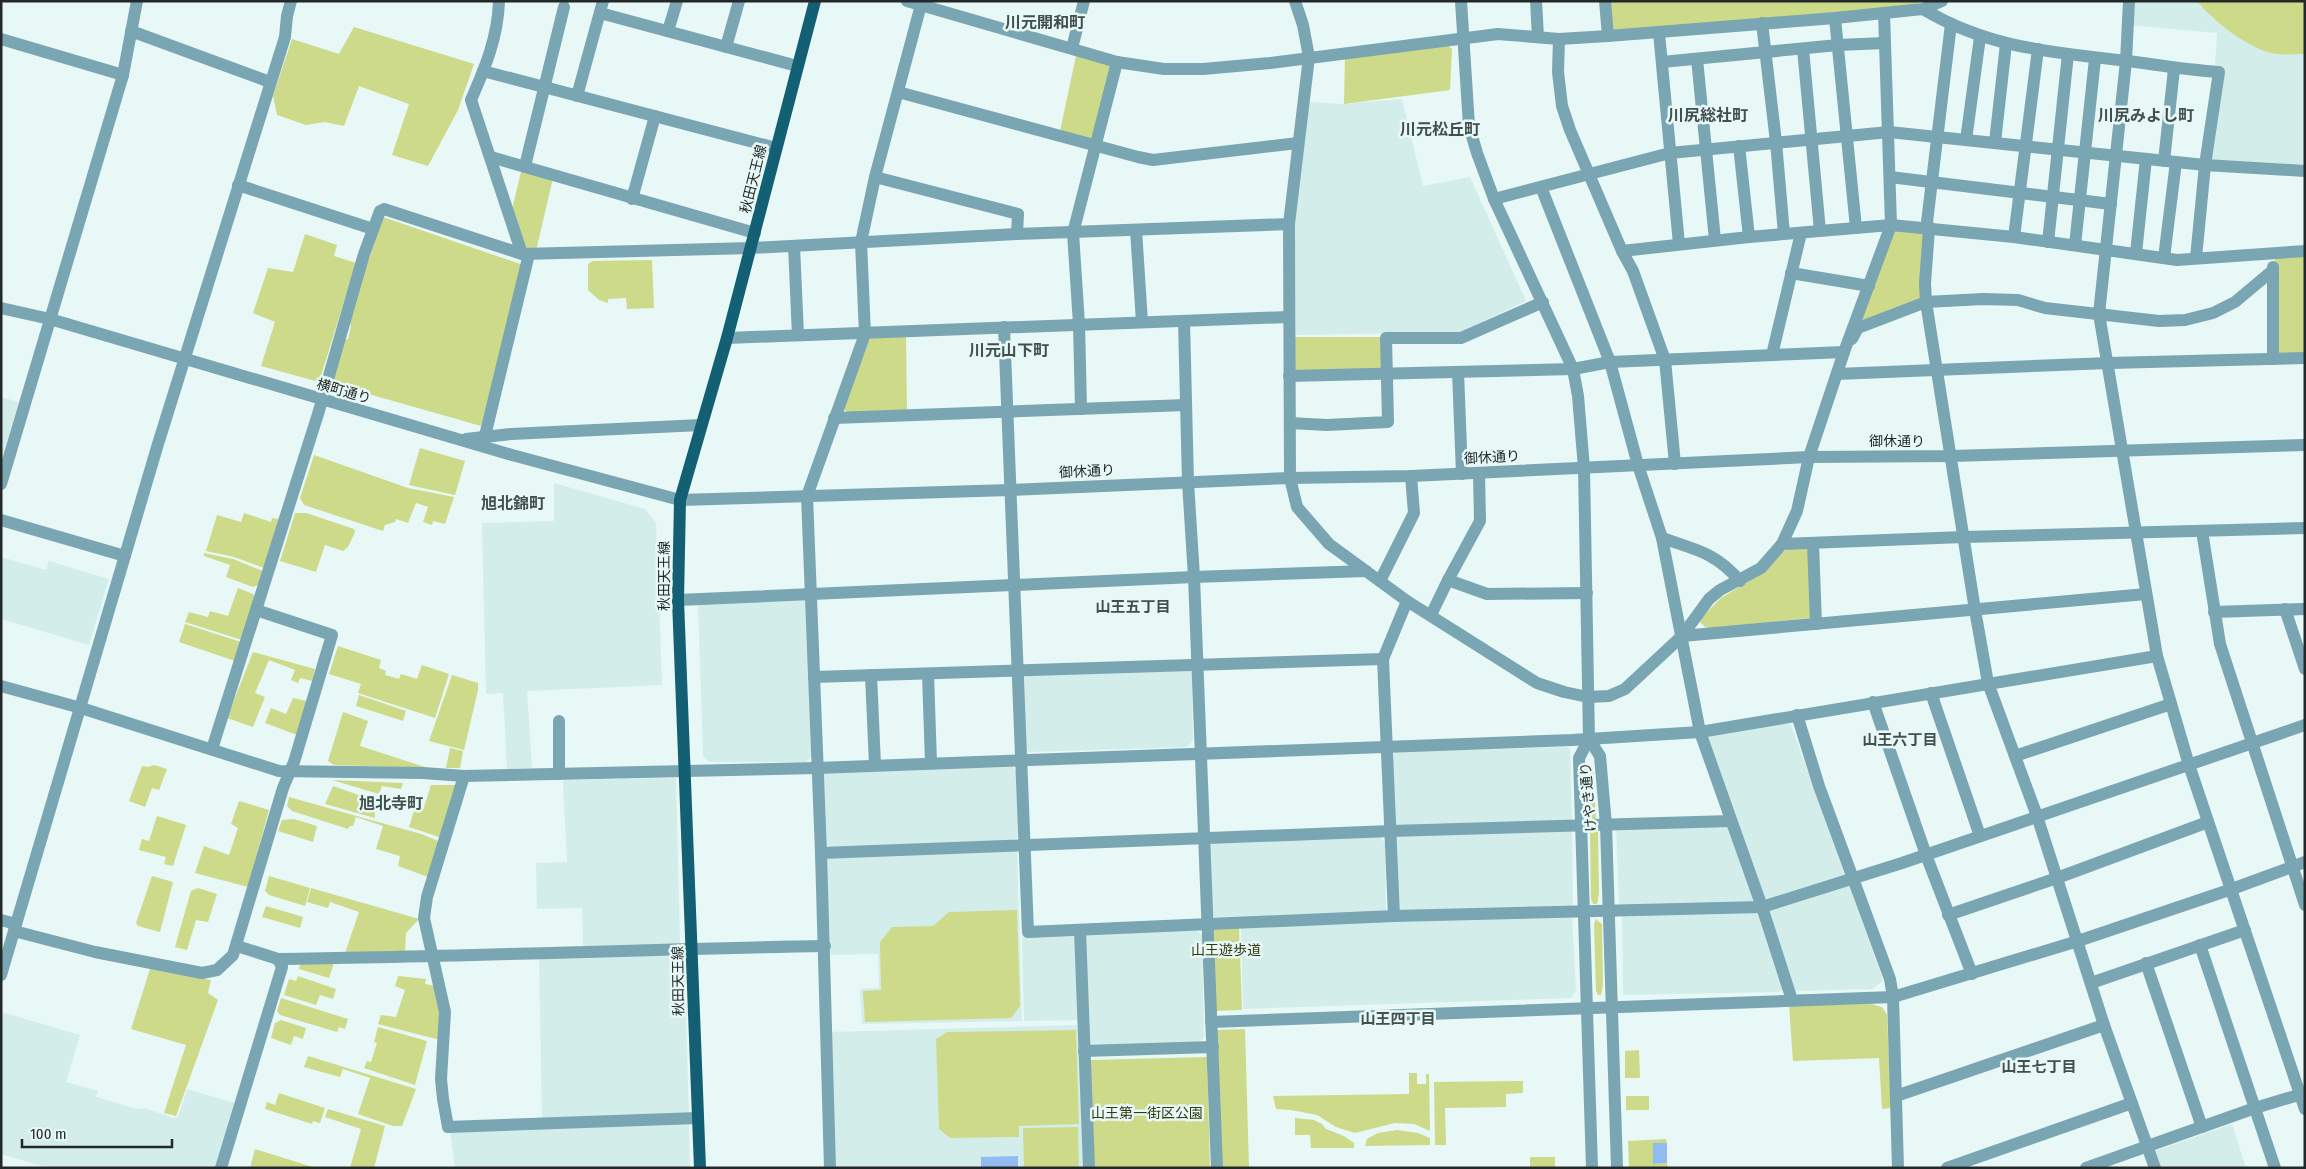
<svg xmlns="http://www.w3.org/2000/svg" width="2306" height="1169" font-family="'Fira Sans Condensed','Noto Sans JP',sans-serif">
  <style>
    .built { fill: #d3eeea }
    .green { fill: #cdda89 }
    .water { fill: #92bbf2 }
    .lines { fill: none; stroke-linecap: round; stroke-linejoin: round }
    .minor { stroke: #7aa5b3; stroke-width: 12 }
    .major { stroke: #136075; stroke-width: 12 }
    .labels { text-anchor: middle; stroke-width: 5; stroke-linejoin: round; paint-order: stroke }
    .street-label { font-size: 14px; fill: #222928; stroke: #e7f8f6 }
    .park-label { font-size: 14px; fill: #323712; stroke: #e7f8f6 }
    .neighbourhood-label { font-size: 15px; font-weight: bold; fill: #41504e; stroke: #e7f8f6 }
    .quarter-label { font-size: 16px; font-weight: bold; fill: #41504e; stroke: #e7f8f6 }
  </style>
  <rect width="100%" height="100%" fill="#e7f8f6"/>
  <g class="built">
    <polygon points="2129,1 2305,1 2305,171 2209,166 2217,33 2127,25"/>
    <polygon points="1402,99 1423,186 1470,177 1526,301 1461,332 1296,335 1295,223 1308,102 1343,104"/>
    <polygon points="1,397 19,402 1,461"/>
    <polygon points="554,483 645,509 656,523 662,685 527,691 532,768 507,769 503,693 486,694 482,523 554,521"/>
    <polygon points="1,557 46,570 49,561 109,579 89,645 1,619"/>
    <polygon points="803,597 807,604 811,757 806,762 709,762 703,756 698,601"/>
    <polygon points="1187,668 1192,673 1193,741 1187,747 1029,752 1022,746 1020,681 1027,675"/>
    <polygon points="1786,723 1791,725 1845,875 1765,904 1707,739 1711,734"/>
    <polygon points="1567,747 1570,749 1572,819 1570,823 1395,825 1393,757 1395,752"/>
    <polygon points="1013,767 1018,776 1019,835 1014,842 830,847 824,843 821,777 825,773"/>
    <polygon points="676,778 680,944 583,947 582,908 537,909 536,863 567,862 563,780"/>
    <polygon points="1728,824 1755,898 1751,903 1619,905 1616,827"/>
    <polygon points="1572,829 1573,909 1404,914 1398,908 1397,839 1399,835"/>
    <polygon points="1378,835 1385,843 1386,910 1382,914 1219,921 1211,914 1209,846 1216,841"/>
    <polygon points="1017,847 1022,1021 862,1024 860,989 879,988 878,954 830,955 825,856"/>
    <polygon points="1849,885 1882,977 1882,982 1872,989 1797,991 1792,988 1767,916 1771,908"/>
    <polygon points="1755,910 1762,917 1784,988 1780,992 1623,995 1622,911"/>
    <polygon points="1572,915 1576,991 1571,998 1243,1009 1241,926"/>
    <polygon points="1196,930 1202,935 1204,1038 1199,1042 1092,1047 1086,1043 1085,1020 1024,1021 1022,939 1025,935"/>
    <polygon points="684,951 689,1115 542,1121 539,955"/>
    <polygon points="5,1013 80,1035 66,1082 98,1091 96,1097 137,1109 145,1108 173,1118 178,1117 187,1089 235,1103 216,1168 48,1168 1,1154 1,1014"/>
    <polygon points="1079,1025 1085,1168 834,1168 830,1032"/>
    <polygon points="689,1122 690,1168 455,1168 450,1129"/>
    <polygon points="2232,1124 2246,1168 2160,1168 2155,1151"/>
  </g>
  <g class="green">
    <polygon points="1608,1 1919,1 1916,6 1611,31"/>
    <path d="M2197 1H2305V54C2296 54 2286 55 2277 54 2251 51 2213 21 2197 1Z"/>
    <polygon points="354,27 474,64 458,110 428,166 392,155 409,104 359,86 344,126 325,122 306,125 277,115 273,96 292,39 339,54"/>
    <polygon points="1444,42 1452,49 1450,90 1344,104 1345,57"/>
    <polygon points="1076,56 1111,66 1091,140 1060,131"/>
    <polygon points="522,168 553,178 536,251 523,251 511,213"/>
    <polygon points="383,217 523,265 481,426 330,383 343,340 348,339 351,326 349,320 357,293"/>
    <polygon points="1891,225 1929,229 1926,302 1859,328"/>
    <polygon points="305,234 337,245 334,256 356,263 319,382 261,366 275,322 253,313 268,268 293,272"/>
    <polygon points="2305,251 2305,358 2273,359 2272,271 2277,253"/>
    <polygon points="652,260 654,308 627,309 626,298 608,299 608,303 599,300 588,290 588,264 593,261"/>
    <polygon points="871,336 906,336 907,410 849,413 843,409"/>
    <polygon points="1293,337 1382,337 1382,370 1294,372"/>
    <polygon points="420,448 465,461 455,495 409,485"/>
    <polygon points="314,455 408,488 454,497 445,524 433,521 432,525 423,522 428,507 416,503 408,523 396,519 395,522 385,525 383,531 304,505 300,498"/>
    <polygon points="244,513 271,522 272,518 278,519 279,523 264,568 234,557 206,551 217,515 241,522"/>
    <polygon points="295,513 306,513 354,529 355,532 348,547 343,551 325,545 316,572 280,561"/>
    <polygon points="1806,547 1809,550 1811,618 1710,628 1705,627 1700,622 1701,618 1721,598 1749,581 1784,551 1791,548"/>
    <polygon points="204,553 233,559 263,571 260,584 253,587 226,577 230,565 204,556"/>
    <polygon points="238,588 253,594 255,598 242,640 185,622 189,612 208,617 210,611 228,616"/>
    <polygon points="185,624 241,642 235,661 179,642"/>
    <polygon points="338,646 381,660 379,668 386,671 385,675 399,679 401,674 417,679 422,665 449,674 435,718 358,693 361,684 329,674"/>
    <polygon points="253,652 315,669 312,681 300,678 298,683 291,680 295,670 269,660 255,693 265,697 253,727 227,718"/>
    <polygon points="452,675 478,683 478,690 464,750 429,741"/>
    <polygon points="359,695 406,711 403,721 356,706"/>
    <polygon points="293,698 307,701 297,735 265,723 271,708 286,714"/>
    <polygon points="343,712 368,721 360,746 428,768 334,765 328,761"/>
    <polygon points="450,748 463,751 460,768 446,768"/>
    <polygon points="154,765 167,769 159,790 152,788 145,807 129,801 142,766 148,767"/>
    <polygon points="1589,768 1593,769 1596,819 1592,823 1589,819 1586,769"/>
    <polygon points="332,780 402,783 403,783 401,789 382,786 379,794"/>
    <polygon points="431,785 457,785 442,838 409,827 415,808 423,810"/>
    <polygon points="333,786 370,799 374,807 375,818 325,804"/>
    <polygon points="289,797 421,834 441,842 428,877 398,866 400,856 376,849 383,826 356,817 353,826 350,826 348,829 292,811 287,806"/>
    <polygon points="239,801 269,810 248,887 195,873 204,846 229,855 238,828 231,824"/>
    <polygon points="157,816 186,825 173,866 164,864 166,857 139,850 142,839 149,841"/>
    <polygon points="294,819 317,826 313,842 278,831 282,820"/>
    <polygon points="1592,828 1598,832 1599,893 1597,904 1593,904 1591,899 1590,832"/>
    <polygon points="152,876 173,882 160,932 138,926 136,923"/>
    <polygon points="269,876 310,888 305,906 269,895 265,891"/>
    <polygon points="198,888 217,894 208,922 196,920 187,950 175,947 191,891"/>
    <polygon points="311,888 419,919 406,933 405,952 345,953 359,912 330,902 328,908 307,902"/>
    <polygon points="266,906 303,917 300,928 262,917"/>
    <polygon points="1017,910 1020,1006 1011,1018 865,1022 863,991 881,990 880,942 892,927 933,926 949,912"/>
    <polygon points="1596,919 1602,924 1603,985 1601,995 1598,995 1596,991 1594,924"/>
    <polygon points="1239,927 1242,1010 1213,1011 1211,928"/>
    <polygon points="301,962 334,963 329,978 299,969"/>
    <polygon points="150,969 211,980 208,993 218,1000 176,1116 164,1113 186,1045 131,1029"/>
    <polygon points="298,976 336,989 333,999 320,995 316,1005 284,995 289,979 296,981"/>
    <polygon points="398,976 426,979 425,984 436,986 440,1013 440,1040 378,1024 381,1015 396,1017 405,990 395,986"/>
    <polygon points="281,998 348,1019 345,1029 339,1027 337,1032 280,1015 277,1011"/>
    <polygon points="1871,1004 1882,1007 1887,1015 1891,1108 1882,1109 1879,1058 1793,1061 1789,1005"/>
    <polygon points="281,1020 306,1028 303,1039 294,1036 291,1045 271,1038 275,1023"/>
    <polygon points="378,1027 427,1041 415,1085 364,1068 367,1061 371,1062 377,1043 374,1042"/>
    <polygon points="1245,1029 1249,1168 1220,1168 1216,1030"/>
    <polygon points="1076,1030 1079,1124 1019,1126 1019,1137 950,1138 939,1129 936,1039 947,1032"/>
    <polygon points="1639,1050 1640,1078 1625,1078 1625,1051"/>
    <polygon points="308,1056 416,1089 402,1126 393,1126 358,1114 370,1078 343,1069 340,1077 304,1067"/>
    <polygon points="1207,1057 1210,1168 1093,1168 1090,1060"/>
    <polygon points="1409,1073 1417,1073 1417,1084 1426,1084 1426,1074 1429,1074 1430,1131 1414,1124 1395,1123 1355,1133 1336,1127 1317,1115 1291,1110 1276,1109 1273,1096 1409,1094"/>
    <polygon points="1523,1081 1523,1093 1506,1094 1506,1107 1445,1108 1446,1145 1435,1145 1434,1082"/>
    <polygon points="279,1093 325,1108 320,1123 313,1121 312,1124 265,1109 267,1102 275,1105"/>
    <rect x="1626" y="1096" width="23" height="14"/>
    <polygon points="328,1109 385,1126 374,1168 350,1168 361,1129 325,1117"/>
    <polygon points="1295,1118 1314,1120 1322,1124 1326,1129 1344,1136 1354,1143 1354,1148 1311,1148 1310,1135 1295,1135"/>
    <polygon points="1078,1127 1079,1168 1024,1168 1023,1128"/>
    <polygon points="1397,1130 1418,1133 1430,1138 1430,1145 1365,1146 1367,1139 1378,1133"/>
    <polygon points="1666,1139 1667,1143 1653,1143 1653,1164 1667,1163 1668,1168 1629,1168 1628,1141"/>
    <polygon points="255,1149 316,1168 250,1168"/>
    <rect x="1530" y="1157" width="25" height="11"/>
  </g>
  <g class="water">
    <polygon points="1653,1143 1667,1143 1667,1163 1653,1164"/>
    <polygon points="1018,1156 1018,1168 981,1168 981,1157"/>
  </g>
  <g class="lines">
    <g class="minor">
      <path d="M499 1C498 37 485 68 471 100L522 254"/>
      <polyline points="907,1 1117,62 1164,69 1203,69 1270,63 1498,34 1559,39 1608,36 1835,18 1923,9 1942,1"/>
      <polyline points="922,1 875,177 861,242 865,334 807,496 821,853 1391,831 1731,821"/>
      <polyline points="1295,1 1303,25 1309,57 1289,224 1290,478 1297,507 1329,544 1407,601 1537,683 1564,692 1588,697 1609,696 1625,689 1682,636 1709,599 1720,590 1761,568 1782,544 1797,511 1809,457 1844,352 1891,225 1884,13"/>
      <polyline points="1461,1 1469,126 1477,153 1494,199 1573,369 1578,396 1584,468 1589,739 1579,758 1592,1168"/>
      <polyline points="1536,1 1538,37"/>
      <polyline points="1605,1 1608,36"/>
      <polyline points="2129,1 2126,61 2099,314 2157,656 2189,765 2305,1109"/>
      <path d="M1923 9C1990 49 2053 52 2128 61 2158 65 2188 70 2219 72L2205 165 2196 258"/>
      <polyline points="600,13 797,66"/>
      <polyline points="1835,18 1856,228"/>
      <polyline points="1762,23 1776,142 1784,234"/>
      <polyline points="1951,24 1927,222 1929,229 1925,283 1926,302 1975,610 1988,683 2037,816 2104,1025 2155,1168"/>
      <polyline points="131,31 270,82"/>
      <polyline points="668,31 677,1"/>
      <polyline points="1659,33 1679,244"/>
      <polyline points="1,39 123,75"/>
      <polyline points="1559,39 1558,72 1562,106 1570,130 1622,251 1633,271 1665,360 1675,464"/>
      <polyline points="726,47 739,1"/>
      <polyline points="1072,48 1084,1"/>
      <polyline points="1803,49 1820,231"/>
      <polyline points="1697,59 1715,240"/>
      <polyline points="1662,62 1838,45 1885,43"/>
      <polyline points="483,71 776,148"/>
      <polyline points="898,92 1138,157 1153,160 1298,143"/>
      <polyline points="577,96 603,1"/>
      <polyline points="1966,140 1980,37"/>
      <polyline points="1995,142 2006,44"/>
      <polyline points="1739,146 1749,237"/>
      <polyline points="491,157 755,233"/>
      <polyline points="2164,161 2174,69"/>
      <polyline points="525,166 564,7"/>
      <polyline points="875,177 1018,214 1017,234"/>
      <polyline points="1890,177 2111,204"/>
      <polyline points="238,185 373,229"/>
      <polyline points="1541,187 1610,362 1638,465 1662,538 1700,732 1762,907 1792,1000"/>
      <polyline points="632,199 655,116"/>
      <polyline points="1494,199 1670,153 1889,132 2205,165 2305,171"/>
      <polyline points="1136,230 1142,322"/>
      <polyline points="2014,237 2038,49"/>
      <polyline points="2048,242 2068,54"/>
      <polyline points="2075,245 2095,59"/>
      <polyline points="794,246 798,335"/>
      <polyline points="1622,251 1749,237 1891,225 2014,237 2177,260 2305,251"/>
      <polyline points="2136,253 2146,159"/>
      <polyline points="2164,258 2176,162"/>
      <polyline points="2273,267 2273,359"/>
      <polyline points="1791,273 1869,286"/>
      <polyline points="1,308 50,319 512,455 680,500 1010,490 1290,478 1411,476 1809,457 1952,456 2305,445"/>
      <polyline points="1184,321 1188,482 1194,577 1217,1168"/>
      <polyline points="1004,327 1028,932 1394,916 1762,907 1902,863 2305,725"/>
      <polyline points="727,338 1288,317"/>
      <polyline points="1852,339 1858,328 1926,302 1983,299 2018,300 2045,308 2159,321 2185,320 2213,313 2235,302 2272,271"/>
      <polyline points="1772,355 1801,233"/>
      <polyline points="1458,372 1462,474"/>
      <polyline points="1837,374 2109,363 2305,358"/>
      <polyline points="1289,376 1573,369 1610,362 1844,352"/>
      <polyline points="1081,409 1079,324 1073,233 1117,62"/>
      <polyline points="834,418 1186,405"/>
      <polyline points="1290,423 1327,425 1388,422 1386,338 1461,338 1543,302"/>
      <polyline points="466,439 511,434 701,425"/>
      <polyline points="483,444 529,254"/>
      <polyline points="1,484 123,75 137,1"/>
      <polyline points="1,520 125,556"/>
      <polyline points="2202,531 2220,644 2305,905"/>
      <path d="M1662 538C1696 550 1715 552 1740 581"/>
      <polyline points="1813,543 1816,624"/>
      <polyline points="1782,544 1964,537 2305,528"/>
      <polyline points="1448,580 1480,521 1479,473"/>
      <polyline points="1380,581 1414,513 1411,476"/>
      <polyline points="678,600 1194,577 1366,571"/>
      <polyline points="2285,609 2305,669"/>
      <polyline points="2214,612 2305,609"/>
      <polyline points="1431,615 1448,580 1487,594 1587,593"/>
      <polyline points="1682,636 2146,594"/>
      <polyline points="928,674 931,763"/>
      <polyline points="871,675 875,765"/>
      <polyline points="814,677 1383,659"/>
      <polyline points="1,686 81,708 279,771 423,773 464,776 817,768 1572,740 1700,732 2157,656"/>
      <polyline points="1931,693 1980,836"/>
      <polyline points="1873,702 1926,855 1972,974"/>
      <polyline points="1797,715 1819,786 1890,979 1893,997 1898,1168"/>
      <polyline points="1589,739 1600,756 1606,825 1617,1168"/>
      <polyline points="212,749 318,414 364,254 380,211 384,209 522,254 751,248 1017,234 1289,224"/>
      <polyline points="2015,756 2171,704"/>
      <polyline points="559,774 559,721"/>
      <polyline points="464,776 427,897 424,918 445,1012 441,1079 443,1099 448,1127 698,1118"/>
      <polyline points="821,853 830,1168"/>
      <polyline points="1948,915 2057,878 2208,822"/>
      <polyline points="1394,916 1383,659 1407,601"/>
      <polyline points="1,920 16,924"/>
      <polyline points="1080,930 1089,1168"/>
      <polyline points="14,931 95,952 202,973 217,970 233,955 283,788 294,762 332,635 256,610"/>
      <polyline points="2200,945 2275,1168"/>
      <path d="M278 959C460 957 643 949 825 946"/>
      <polyline points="2146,963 2202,1127"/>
      <polyline points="1,975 158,444 285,37 287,16 291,1"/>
      <polyline points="2091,983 2245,930"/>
      <polyline points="1211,1022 1893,997 2078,941 2232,889 2305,862"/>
      <polyline points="1084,1051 1213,1047"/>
      <polyline points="1896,1096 2104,1025"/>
      <polyline points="221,1168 282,967 278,959 237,946"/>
      <polyline points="1947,1168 2132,1103"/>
      <polyline points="2086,1168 2255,1108 2305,1093"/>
    </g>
    <polyline class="major" points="700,1168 678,600 680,500 727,338 815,1"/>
  </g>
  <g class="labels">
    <g class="street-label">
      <text transform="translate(753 179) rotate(-76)" y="5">秋田天王線</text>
      <text transform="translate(344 391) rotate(16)" y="5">横町通り</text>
      <text x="1897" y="446">御休通り</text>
      <text transform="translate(1492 457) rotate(-3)" y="5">御休通り</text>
      <text transform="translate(1087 471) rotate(-3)" y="5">御休通り</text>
      <text transform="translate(664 576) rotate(-90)" y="5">秋田天王線</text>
      <text transform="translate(1588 797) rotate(-95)" y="5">けやき通り</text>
      <text transform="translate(678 981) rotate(-91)" y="5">秋田天王線</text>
    </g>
    <g class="park-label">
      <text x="1226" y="955">山王遊歩道</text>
      <text x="1147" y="1118">山王第一街区公園</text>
    </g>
    <g class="neighbourhood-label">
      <text x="1133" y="612">山王五丁目</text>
      <text x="1900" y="745">山王六丁目</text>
      <text x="1398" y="1024">山王四丁目</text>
      <text x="2039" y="1072">山王七丁目</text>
    </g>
    <g class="quarter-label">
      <text x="1045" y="28">川元開和町</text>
      <text x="1708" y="121">川尻総社町</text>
      <text x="2146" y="121">川尻みよし町</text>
      <text x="1440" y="135">川元松丘町</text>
      <text x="1009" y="356">川元山下町</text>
      <text x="513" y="509">旭北錦町</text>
      <text x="391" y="809">旭北寺町</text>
    </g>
  </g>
  <rect width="2306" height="1169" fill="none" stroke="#222928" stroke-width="5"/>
  <path d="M22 1139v8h150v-8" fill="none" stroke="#222928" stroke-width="2.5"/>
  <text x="30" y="1139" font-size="15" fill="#222928" stroke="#e7f8f6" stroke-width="4" paint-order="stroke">100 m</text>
</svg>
